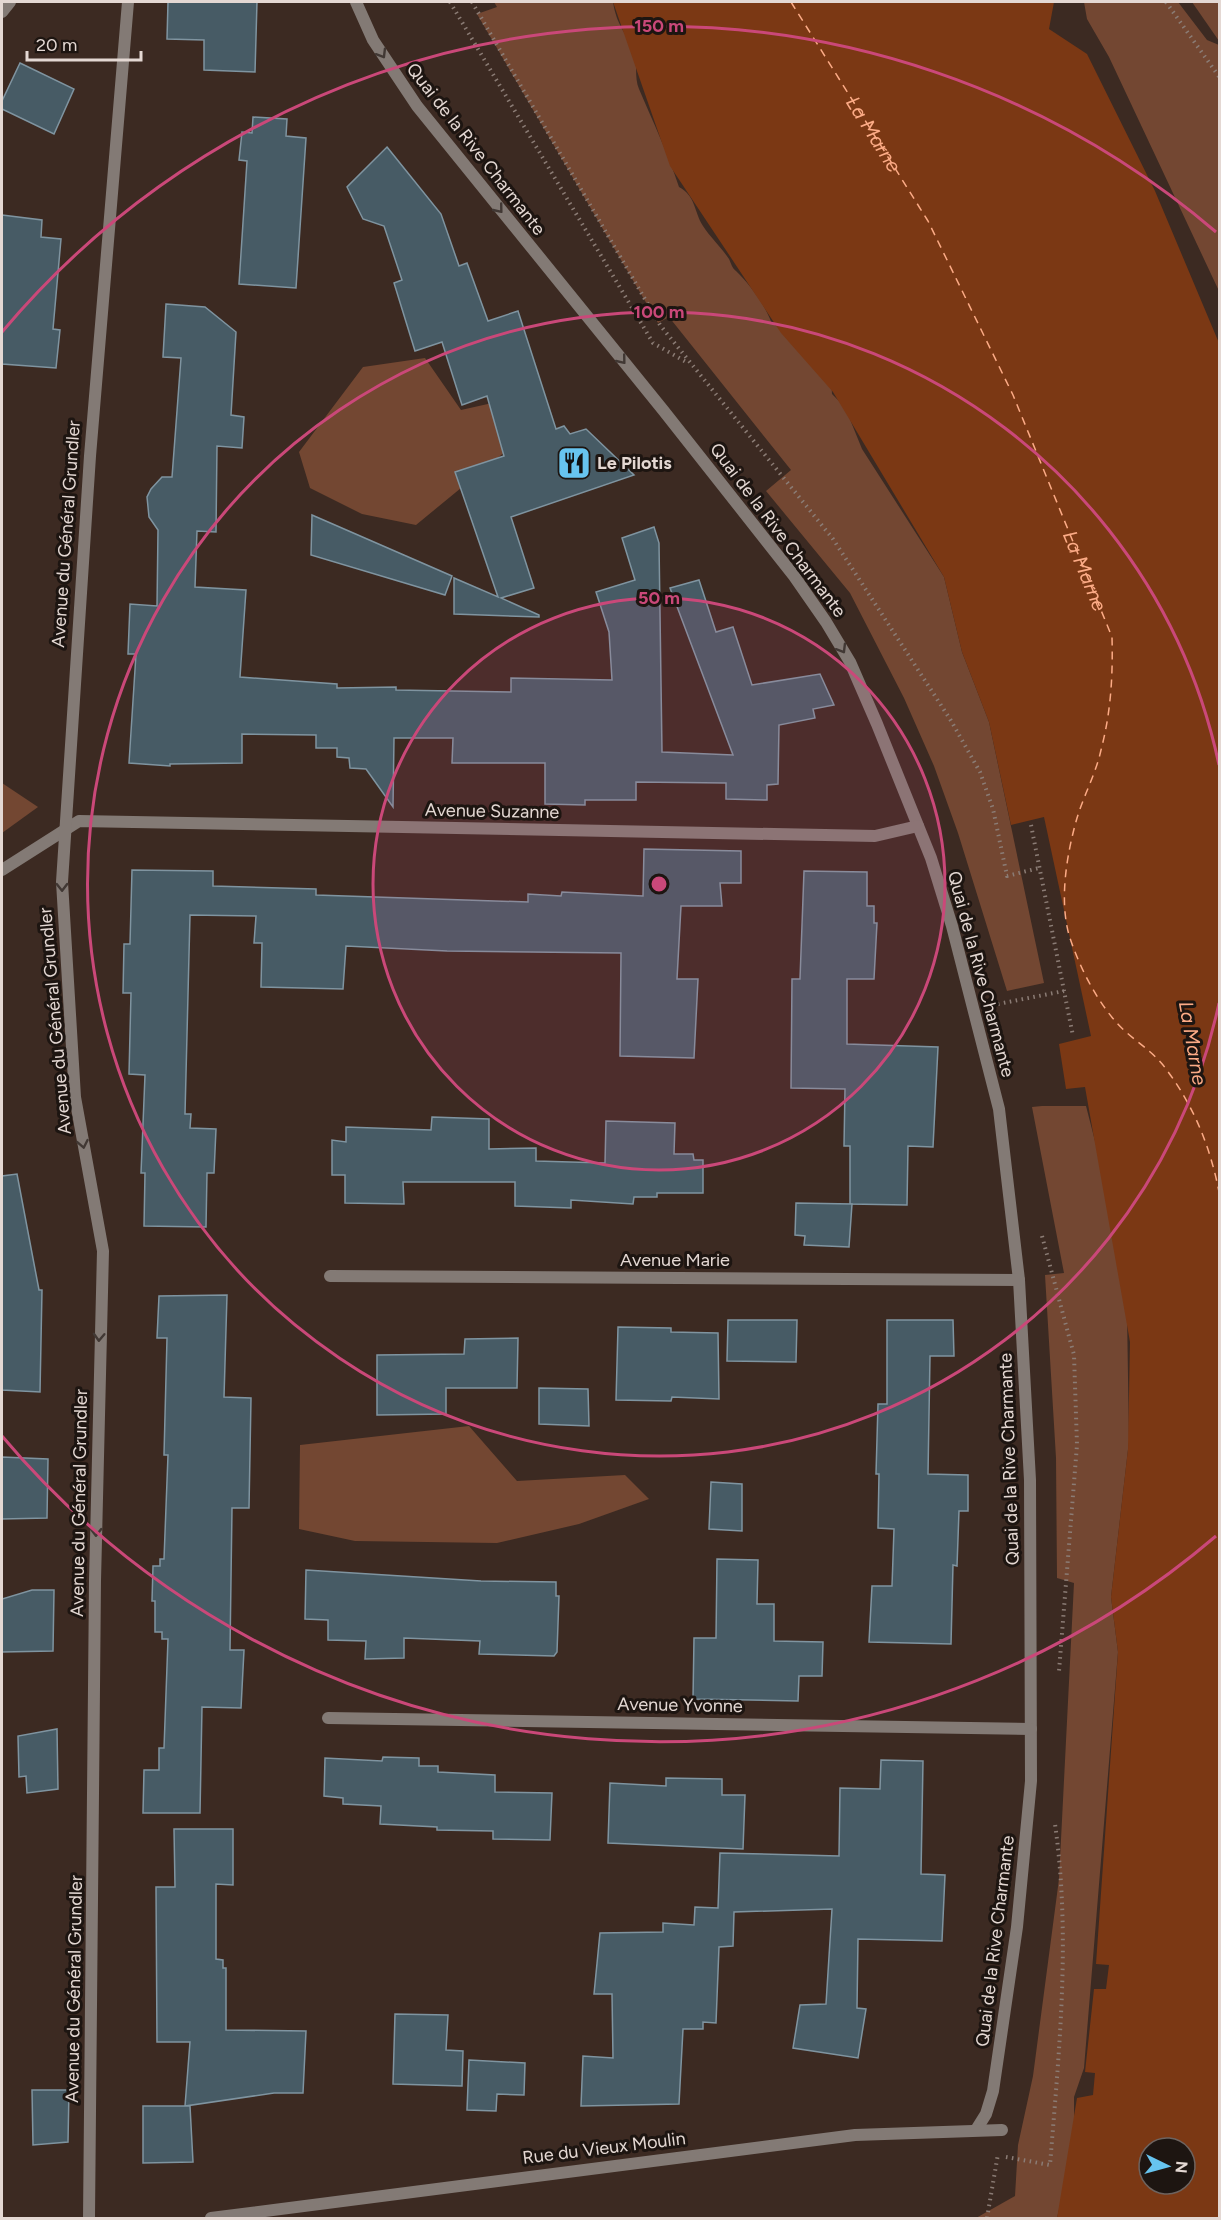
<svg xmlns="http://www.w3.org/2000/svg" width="1221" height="2220" font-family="Figtree,sans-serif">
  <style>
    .green { fill: #734732 }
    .water { fill: #7b3814; fill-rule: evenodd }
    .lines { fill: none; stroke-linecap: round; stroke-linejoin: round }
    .ferry { stroke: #fcab86; stroke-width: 1.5; stroke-dasharray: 8 6; stroke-linecap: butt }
    .building { fill: #475b65; stroke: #7f94a0; stroke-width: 1.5 }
    .path { stroke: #8b7c75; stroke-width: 4; stroke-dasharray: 1.5 4.5; stroke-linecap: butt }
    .street { stroke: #837a75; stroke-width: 12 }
    .oneway { stroke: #413834 }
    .ring { fill: none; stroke: #ca4879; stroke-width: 3 }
    .labels { text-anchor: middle; stroke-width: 6; stroke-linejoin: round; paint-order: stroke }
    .street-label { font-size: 18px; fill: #e4d8d3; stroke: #1d1511 }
    .poi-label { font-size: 18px; font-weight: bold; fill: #e4d8d3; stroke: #1d1511; text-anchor: start }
    .water-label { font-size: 20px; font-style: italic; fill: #fcab86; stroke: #1d1511 }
    .centre { fill: #ca4879; stroke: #1d1511; stroke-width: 3 }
    .ring-label { font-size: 18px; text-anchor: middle; font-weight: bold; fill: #ca4879; stroke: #1d1511; stroke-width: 6; stroke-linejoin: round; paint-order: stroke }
  </style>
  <rect width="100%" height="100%" fill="#3c2a22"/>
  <g class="green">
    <path d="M494 2H613C617 27 626 31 634 53 638 64 634 77 639 89 653 122 668 153 679 187 696 196 694 212 703 226 710 237 721 247 729 259 731 263 732 268 736 271 750 285 765 304 772 324L779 327 831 378 832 394 845 407 862 449 944 577 962 652 989 722 1044 983 1007 991 958 833 934 766 904 698 850 593 766 491 791 470 669 317 658 323 477 14 497 7Z"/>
    <polygon points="1084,2 1178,2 1207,40 1219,45 1219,291 1109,57 1087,19"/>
    <polygon points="1192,2 1219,2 1219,41"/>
    <polygon points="425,358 461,410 510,399 529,432 416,525 362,514 310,488 299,452 363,367"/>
    <polygon points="2,783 38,807 2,833"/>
    <polygon points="1042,1106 1086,1106 1114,1215 1127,1313 1129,1441 1111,1597 1118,1652 1084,2068 1074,2097 1074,2147 1057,2218 976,2218 1015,2196 1018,2145 1033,2076 1059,1879 1074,1583 1057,1578 1056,1458 1045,1275 1064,1273 1032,1107"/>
    <polygon points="469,1426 517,1481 625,1475 649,1499 579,1524 497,1543 355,1541 299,1529 300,1445"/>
  </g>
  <path class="water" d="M613 2H1054L1049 29 1087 54 1155 191 1219 343V2218H1057L1077 2098 1093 2095 1095 2073 1085 2072 1094 1989H1106L1109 1965 1096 1964 1118 1652 1111 1597 1128 1449 1130 1342 1085 1087 1066 1089 1059 1044 1091 1036 1044 817 1011 825 989 722 962 652 944 577 833 392 781 333 670 166ZM1149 2148H1185V2184H1149Z"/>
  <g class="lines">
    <path class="ferry" id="s1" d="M791 2 928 221 1013 395 1112 637C1113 675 1111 712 1101 750 1096 773 1084 795 1077 818 1067 853 1059 899 1069 935 1079 966 1095 998 1116 1022 1130 1038 1150 1049 1163 1065 1194 1105 1211 1148 1220 1197"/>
  </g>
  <g class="building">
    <polygon points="168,2 257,2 255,72 204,70 204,40 167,39"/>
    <polygon points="20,63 74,89 54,134 2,109 2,101"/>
    <polygon points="253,117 287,119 286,136 306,138 296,288 239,284 247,161 239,160 242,132 252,133"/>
    <polygon points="387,147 441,214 459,266 467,263 488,321 518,311 556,429 564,426 570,434 586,429 634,475 511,517 534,588 501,598 539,615 539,617 454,614 454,578 498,597 455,472 504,456 487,396 462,405 442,342 415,351 394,283 402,280 384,226 363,219 347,187"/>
    <polygon points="2,215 42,220 41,237 61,239 53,329 60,330 56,368 2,364"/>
    <polygon points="166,304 205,307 236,332 231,415 244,417 242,448 217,446 216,532 197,531 195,587 246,590 240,677 337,684 337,688 396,687 396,690 511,692 511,678 612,680 609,632 596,592 635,580 622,538 654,527 659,543 662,752 733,755 670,588 699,580 716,632 733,627 752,685 820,674 834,705 813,709 815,718 779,725 778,784 767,785 767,800 726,799 726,783 636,782 636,800 585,800 585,805 545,804 545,763 452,763 453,738 394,738 393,807 366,769 350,768 349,758 337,757 337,748 316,748 316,735 242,734 242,763 170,764 170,766 129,763 136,654 128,654 130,604 157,606 158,530 149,517 147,497 151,489 162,477 172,477 181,358 163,357"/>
    <polygon points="312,515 452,576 445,595 311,555"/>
    <polygon points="644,849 741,851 741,883 720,883 722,906 681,906 677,979 698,979 694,1058 620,1056 621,953 447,951 346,946 343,989 261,987 262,943 254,943 256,916 190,915 185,1114 191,1114 190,1128 216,1129 214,1173 207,1173 206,1227 144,1226 145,1173 141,1173 145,1075 129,1074 131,993 123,993 124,944 130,944 132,870 213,871 213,886 316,889 316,895 528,902 528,894 561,896 562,892 643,896"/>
    <polygon points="804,871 867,872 867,906 874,906 874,923 877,923 874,979 847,979 847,1044 938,1047 933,1147 908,1146 907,1205 850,1204 850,1146 844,1146 845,1089 791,1088 792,979 800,979"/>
    <polygon points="432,1117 489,1119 489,1149 536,1148 536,1161 605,1163 606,1121 675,1123 674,1154 693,1154 694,1160 703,1160 703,1193 657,1193 657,1197 634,1197 633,1204 571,1200 571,1208 515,1206 515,1182 403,1182 404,1204 345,1203 345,1175 332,1175 332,1140 346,1142 346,1127 431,1130"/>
    <polygon points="17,1174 39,1290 42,1290 40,1392 2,1390 2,1176"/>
    <polygon points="796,1203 852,1204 849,1247 804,1245 805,1236 795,1235"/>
    <polygon points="227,1295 224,1397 251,1398 249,1508 232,1508 230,1650 244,1650 241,1708 202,1707 200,1813 143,1813 144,1770 159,1770 159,1748 164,1748 168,1639 162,1639 162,1632 155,1632 155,1601 152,1601 153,1566 160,1566 160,1559 164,1559 168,1455 164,1455 167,1338 157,1338 159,1296"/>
    <polygon points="728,1320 797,1320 796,1362 727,1361"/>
    <polygon points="887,1320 953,1320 954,1356 930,1356 928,1474 968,1475 968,1511 959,1511 957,1566 953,1565 951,1644 869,1642 872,1586 892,1586 894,1529 878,1528 879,1474 876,1474 878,1404 887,1404"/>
    <polygon points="618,1327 671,1328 671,1332 718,1333 719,1399 672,1397 671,1401 616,1400"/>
    <polygon points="518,1338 517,1388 446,1388 446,1414 377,1415 377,1355 464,1354 465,1339"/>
    <polygon points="539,1388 588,1389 589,1426 539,1424"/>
    <polygon points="2,1457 48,1459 47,1518 2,1519"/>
    <polygon points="711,1482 742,1484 742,1531 709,1529"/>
    <polygon points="717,1559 758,1560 757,1604 774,1604 774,1641 823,1642 822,1676 799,1676 798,1701 693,1699 694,1638 716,1638"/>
    <polygon points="306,1570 481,1581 556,1582 556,1596 559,1596 557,1652 554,1656 479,1654 480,1641 404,1638 404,1658 365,1659 366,1641 328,1640 328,1620 305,1619"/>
    <polygon points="32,1590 54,1590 53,1651 2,1652 2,1599"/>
    <polygon points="57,1729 58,1789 27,1793 26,1776 19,1777 18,1736"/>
    <polygon points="383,1757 419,1758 419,1766 438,1766 438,1772 495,1775 495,1792 552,1793 550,1840 493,1839 493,1831 437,1830 437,1827 380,1824 381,1806 343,1804 343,1798 324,1796 325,1758 382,1761"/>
    <polygon points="881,1760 923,1761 921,1874 945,1875 942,1941 858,1939 857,2008 866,2009 858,2058 793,2048 800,2005 826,2004 832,1909 734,1912 733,1946 719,1947 716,2023 703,2022 703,2029 683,2029 679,2104 581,2106 583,2056 613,2058 612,1994 594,1994 600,1933 663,1932 663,1923 694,1925 695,1907 718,1908 720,1853 839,1856 840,1788 880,1789"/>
    <polygon points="666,1778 722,1779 722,1795 745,1795 743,1849 608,1843 610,1783 666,1786"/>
    <polygon points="174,1829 233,1829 233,1885 216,1884 216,1959 223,1960 223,1968 226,1968 226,2030 306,2031 303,2093 274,2093 185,2106 190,2042 157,2042 156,1887 175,1887"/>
    <polygon points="395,2014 448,2015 446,2050 463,2051 462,2086 393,2084"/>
    <polygon points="469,2060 525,2063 524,2095 497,2094 496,2111 467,2110"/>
    <polygon points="32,2090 69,2090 68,2142 33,2145"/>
    <polygon points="143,2106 190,2106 193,2162 143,2163"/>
  </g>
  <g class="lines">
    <g class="path">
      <polyline points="450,2 653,343 688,363"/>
      <polyline points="472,2 660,325 833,539 950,719 980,772 993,809 1007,876 1039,868"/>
      <polyline points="1166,2 1220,78"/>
      <polyline points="1031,825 1073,1036"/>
      <polyline points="998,1004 1064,991"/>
      <polyline points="1042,1236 1074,1355 1077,1445 1059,1671"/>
      <path d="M1006 2157 1050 2165C1059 2052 1071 1937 1055 1824"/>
      <polyline points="987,2218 998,2154"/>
    </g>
    <g class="street">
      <polyline points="356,2 373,40 417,106 663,410 794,576 826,622 850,662 877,724 931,858 952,926 999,1109 1019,1280 1030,1480 1031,1781 1017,1927 993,2091 986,2114 976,2130"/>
      <polyline points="2,12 10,2"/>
      <polyline points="2,870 79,821 875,836 918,826"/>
      <polyline points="330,1276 1019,1280"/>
      <polyline points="328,1718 1031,1729"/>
      <polyline points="89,2218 95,1581 103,1251 75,1097 62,882 90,456 128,2"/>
      <polyline points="211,2218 855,2135 1002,2130"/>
    </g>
  </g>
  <defs><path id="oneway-chevron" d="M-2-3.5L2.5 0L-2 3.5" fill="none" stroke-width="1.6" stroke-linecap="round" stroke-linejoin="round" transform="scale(1.5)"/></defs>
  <g class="oneway">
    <use href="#oneway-chevron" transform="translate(382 54) rotate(59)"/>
    <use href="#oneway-chevron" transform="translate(499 209) rotate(51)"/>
    <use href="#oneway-chevron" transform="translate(622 360) rotate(51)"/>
    <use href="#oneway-chevron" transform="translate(842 649) rotate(59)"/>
    <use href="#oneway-chevron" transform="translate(62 887) rotate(89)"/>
    <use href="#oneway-chevron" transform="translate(83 1144) rotate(79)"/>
    <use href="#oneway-chevron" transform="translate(99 1337) rotate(92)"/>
    <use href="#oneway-chevron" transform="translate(96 1532) rotate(91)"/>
  </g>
  <circle cx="659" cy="884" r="286" fill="#ca4879" fill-opacity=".12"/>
  <g class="ring">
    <circle cx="659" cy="884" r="286"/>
    <path d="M1219 1003A572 572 0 1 1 1219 765"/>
    <path d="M1216 1536A858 858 0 0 1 2 1436M2 332A858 858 0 0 1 1216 232"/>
  </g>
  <defs>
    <g id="restaurant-square" transform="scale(1.725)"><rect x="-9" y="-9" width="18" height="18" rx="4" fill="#67c4ef" stroke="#1d1511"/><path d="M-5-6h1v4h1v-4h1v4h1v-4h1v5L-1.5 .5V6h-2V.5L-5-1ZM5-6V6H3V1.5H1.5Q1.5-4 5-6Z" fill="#111"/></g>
  </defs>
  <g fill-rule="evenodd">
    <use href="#restaurant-square" x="574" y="463"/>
  </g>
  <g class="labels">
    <g class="street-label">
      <text transform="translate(476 149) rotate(52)" y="6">Quai de la Rive Charmante</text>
      <text transform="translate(778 530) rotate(53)" y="6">Quai de la Rive Charmante</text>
      <text transform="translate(66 534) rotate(-86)" y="6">Avenue du Général Grundler</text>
      <text transform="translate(492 811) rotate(1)" y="6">Avenue Suzanne</text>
      <text transform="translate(981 974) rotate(75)" y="6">Quai de la Rive Charmante</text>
      <text transform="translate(55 1021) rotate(-95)" y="6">Avenue du Général Grundler</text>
      <text x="675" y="1266">Avenue Marie</text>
      <text transform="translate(1009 1459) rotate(-92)" y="6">Quai de la Rive Charmante</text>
      <text transform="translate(79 1503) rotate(-89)" y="6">Avenue du Général Grundler</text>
      <text transform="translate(680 1705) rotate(1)" y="6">Avenue Yvonne</text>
      <text transform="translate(995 1941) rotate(-83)" y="6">Quai de la Rive Charmante</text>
      <text transform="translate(74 1989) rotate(-89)" y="6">Avenue du Général Grundler</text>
      <text transform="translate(604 2148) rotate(-7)" y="6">Rue du Vieux Moulin</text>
    </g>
    <g class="poi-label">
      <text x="597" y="469">Le Pilotis</text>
    </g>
    <g class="water-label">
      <text dy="7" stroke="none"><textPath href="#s1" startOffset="156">La Marne</textPath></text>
      <text dy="7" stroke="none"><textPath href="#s1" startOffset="642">La Marne</textPath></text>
      <text transform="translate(1193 1043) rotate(80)" y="7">La Marne</text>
    </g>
  </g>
  <circle cx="659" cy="884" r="9" class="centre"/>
  <g class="ring-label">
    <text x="659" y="32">150 m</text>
    <text x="659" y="318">100 m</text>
    <text x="659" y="604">50 m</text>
  </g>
  <rect width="1221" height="2220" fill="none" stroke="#e4d8d3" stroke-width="6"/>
  <g transform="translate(1167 2166) rotate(95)"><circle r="28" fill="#1d1511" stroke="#6d635f" stroke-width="1.5"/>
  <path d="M0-4.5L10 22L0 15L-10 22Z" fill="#67c4ef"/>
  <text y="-9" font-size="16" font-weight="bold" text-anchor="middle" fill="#e4d8d3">N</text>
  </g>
  <path d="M27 51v9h114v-9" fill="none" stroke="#e4d8d3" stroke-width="3"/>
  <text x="36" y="51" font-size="18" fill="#e4d8d3" stroke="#1d1511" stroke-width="4.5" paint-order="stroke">20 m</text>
</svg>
